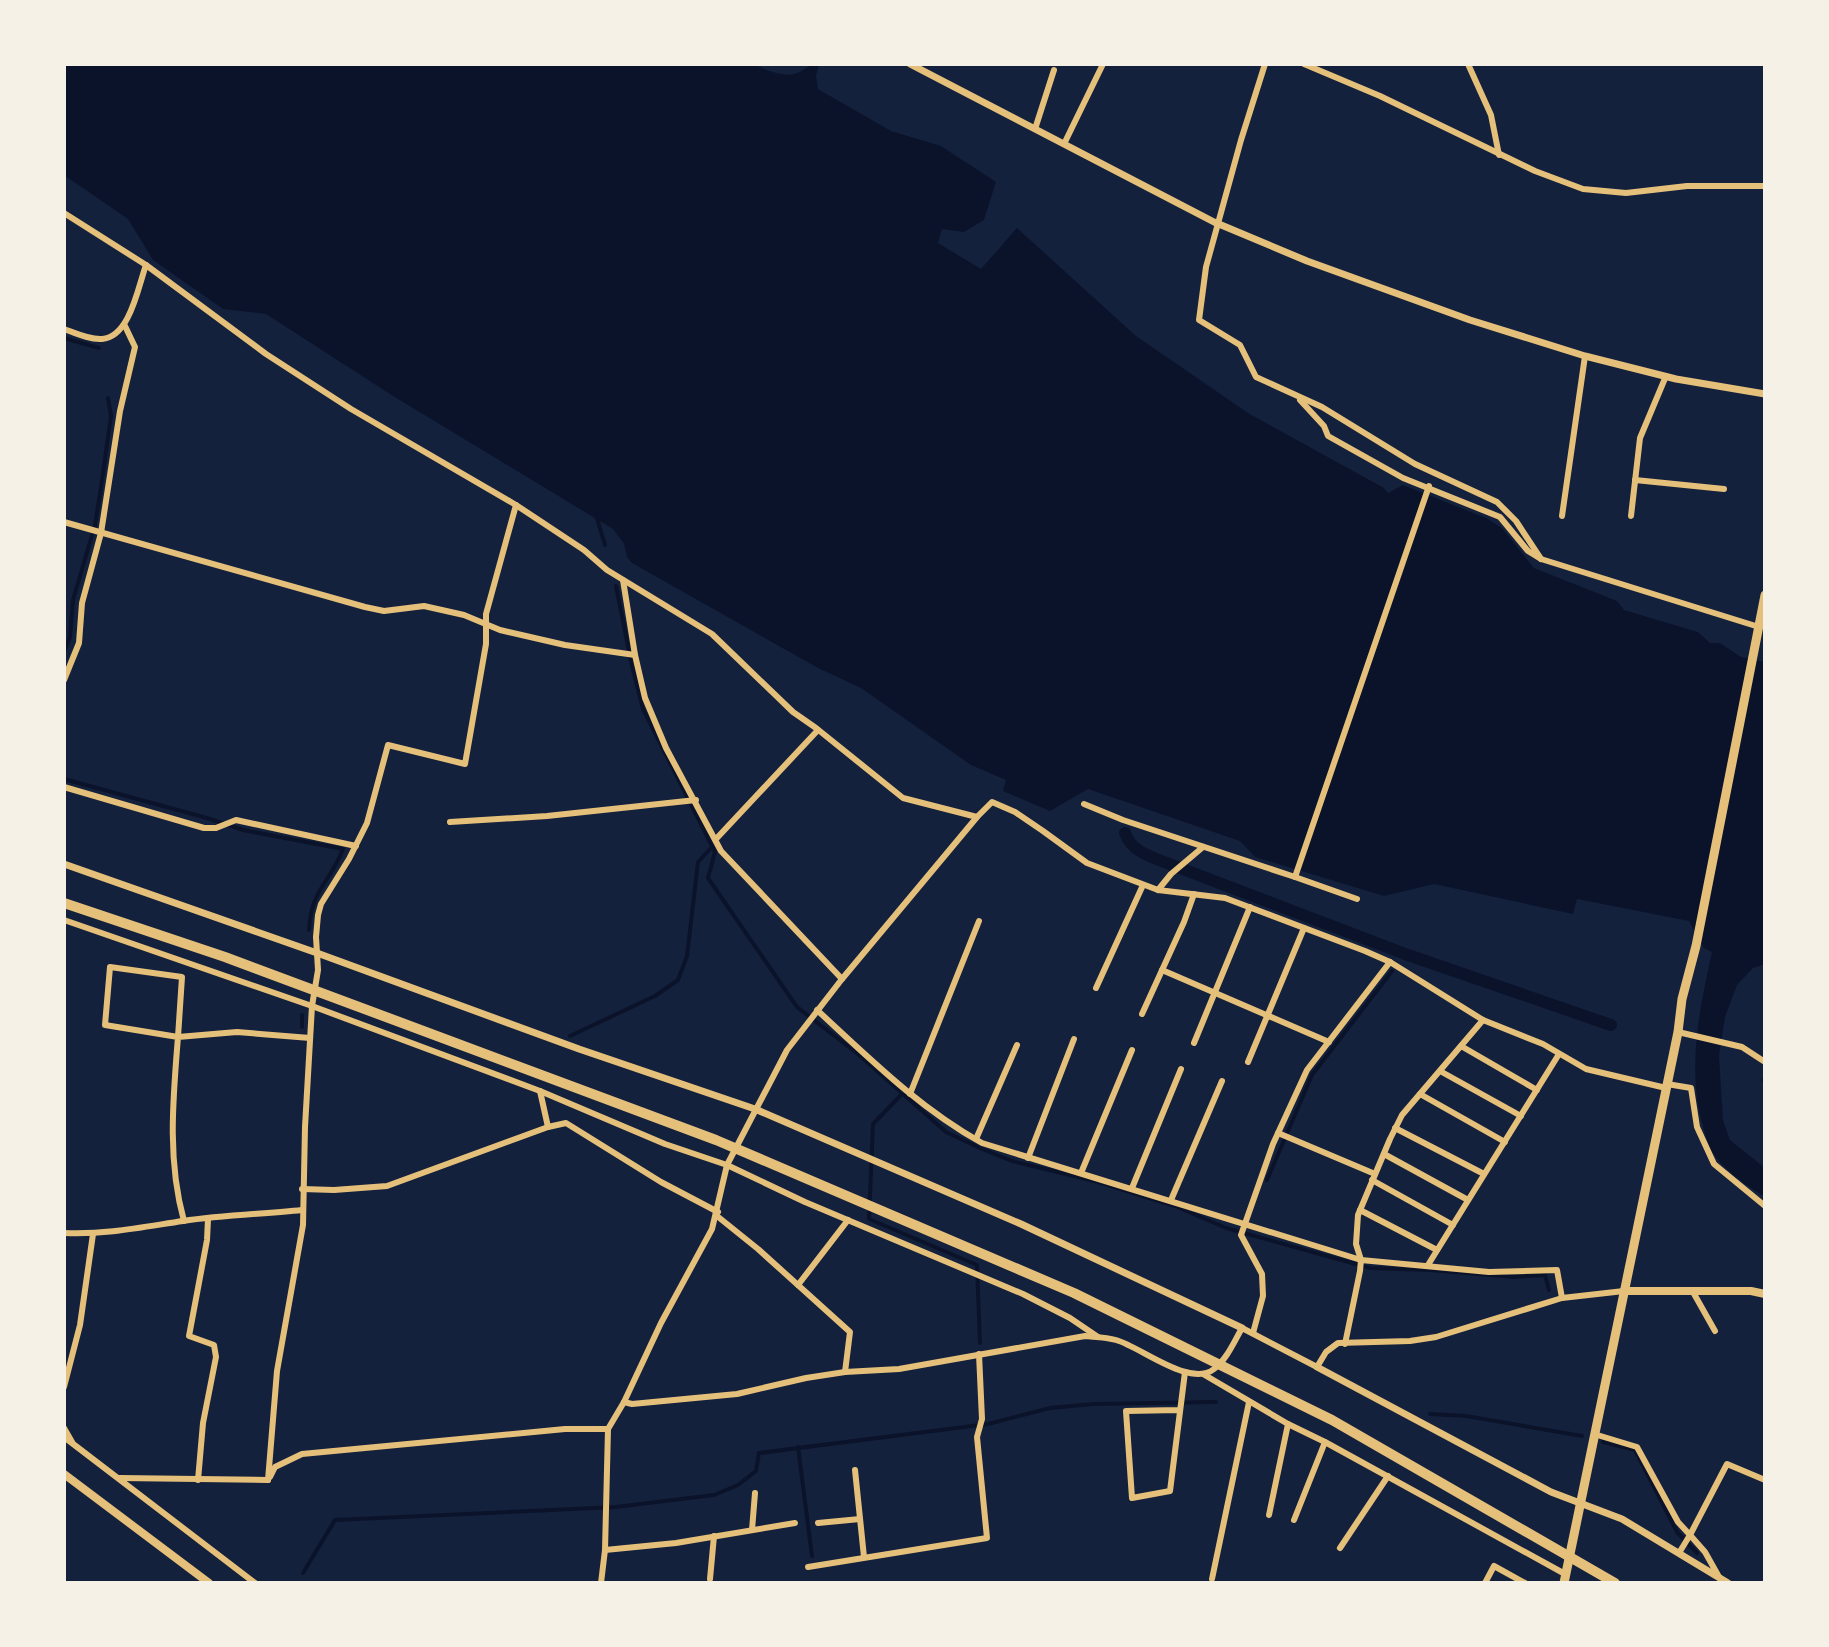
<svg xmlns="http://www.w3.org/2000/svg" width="1829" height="1647" font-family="'Public Sans',sans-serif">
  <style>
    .water { fill: #0b132b }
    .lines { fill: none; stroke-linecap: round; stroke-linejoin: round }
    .stream { stroke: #0b132b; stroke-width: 4 }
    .canal { stroke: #0b132b; stroke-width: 12 }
    .minor { stroke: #e5c07b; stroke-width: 6 }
    .tertiary { stroke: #e5c07b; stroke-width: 7 }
    .secondary { stroke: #e5c07b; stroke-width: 8 }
    .primary { stroke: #e5c07b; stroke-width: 9 }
    .motorway { stroke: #e5c07b; stroke-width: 10 }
  </style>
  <rect width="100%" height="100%" fill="#14213d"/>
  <path class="water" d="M64 64H753C764 69 781 77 794 74 804 72 807 64 819 64L816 76 818 89 891 131 941 146 996 182 984 220 964 232 942 229 938 243 981 269 1017 228 1136 336 1248 413 1384 488 1388 493 1403 485 1486 518 1502 528 1534 568 1617 601 1624 610 1698 632 1710 643H1720L1741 657 1765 662V964L1753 968 1737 985 1725 1017 1719 1056 1723 1120 1730 1140 1765 1168V1197C1746 1185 1721 1169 1710 1148 1707 1143 1706 1136 1704 1130 1686 1071 1699 1011 1712 952L1704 948 1689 921 1577 899 1573 914 1434 884 1384 896 1255 857 1240 841 1088 789 1050 811 1003 791 1006 780 971 765 861 688 818 668 632 563 627 557 624 544 613 529 393 396 266 314 223 309 153 260 128 219 64 175Z"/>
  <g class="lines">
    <g class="stream">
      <polyline points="64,338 99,348"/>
      <polyline points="596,515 605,545"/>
      <polyline points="616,586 632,666 643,709 715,852 708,878 797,1007 858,1054 946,1132 982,1149 1012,1161 1098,1182 1175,1206 1226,1228 1370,1268 1430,1270 1514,1277 1545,1275 1549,1290"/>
      <polyline points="64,652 70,637 73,600 95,525 101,487 111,416 108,398"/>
      <path d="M64 779 207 818 243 830 343 849C330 883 311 889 309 930"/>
      <polyline points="1404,958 1408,955"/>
      <polyline points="302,1027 302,1015"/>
      <polyline points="570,1036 655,996 678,980 687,956 698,862 712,847"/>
      <polyline points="1764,1080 1765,1081"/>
      <polyline points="901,1095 873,1124 869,1219 977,1265 980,1343"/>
      <polyline points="1267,1180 1312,1075 1392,971"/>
      <polyline points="1430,1414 1466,1416 1582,1436"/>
      <polyline points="1603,1442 1635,1450 1677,1532 1697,1553"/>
      <polyline points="798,1447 812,1556"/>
      <polyline points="303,1573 335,1520 616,1507 673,1500 714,1495 738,1485 756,1471 759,1453 988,1424 1050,1408 1094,1404 1216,1402"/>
    </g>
    <path class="canal" d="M1125 833C1131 849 1144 854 1159 860L1408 955 1611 1025"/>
    <g class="minor">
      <polyline points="1265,64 1241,140 1206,267 1199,320 1240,345 1256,377 1322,407 1415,464 1497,502 1516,521 1541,559"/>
      <polyline points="1304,64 1380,96 1535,171 1583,189 1626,193 1687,186 1765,186"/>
      <polyline points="1468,64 1491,115 1499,155"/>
      <polyline points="1035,129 1054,70"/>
      <polyline points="1064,144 1103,64"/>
      <path d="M64 213 146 265 266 354 351 409 516 505 584 550 607 570 712 634 793 712 816 728 903 798 977 817 842 979 787 1050 727 1165 712 1229 661 1323 624 1402 632 1404 737 1394 806 1378 845 1372 899 1369 1085 1336C1095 1337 1106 1337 1116 1340 1141 1347 1190 1388 1214 1369 1227 1359 1234 1342 1242 1328L1317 1367 1326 1352 1338 1343 1410 1341 1436 1337 1562 1298 1624 1291"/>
      <path d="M64 329C75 333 90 340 102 339 130 337 138 287 146 265"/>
      <polyline points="1300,400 1324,426 1328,436 1403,478 1500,517 1528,551 1541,559 1759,627"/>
      <polyline points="1635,480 1724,489"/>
      <polyline points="1562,516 1585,356"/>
      <polyline points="1631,516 1640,438 1666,376"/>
      <polyline points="64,522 365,607 384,611 424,606 464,615 500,630 565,645 635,655"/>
      <polyline points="623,580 635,655 645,698 666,748 721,851 842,979"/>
      <polyline points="64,680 79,643 82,603 101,533 120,411 135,347 125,326"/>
      <polyline points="64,787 204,828 216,828 236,820 356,846"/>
      <polyline points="1084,804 1123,820 1295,877 1429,486"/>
      <polyline points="977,817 992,802 1015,812 1043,831 1087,863 1158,890 1225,898 1365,951 1390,962 1483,1020 1543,1044 1586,1069 1666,1088"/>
      <polyline points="450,822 547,816 696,800"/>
      <polyline points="716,839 818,730"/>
      <polyline points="1295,877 1357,899"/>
      <polyline points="1158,890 1171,874 1203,847"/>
      <polyline points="64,920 312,1006 540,1091 665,1144 727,1165 805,1202 1023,1294 1070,1318 1098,1337"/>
      <polyline points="1162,970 1329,1042"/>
      <polyline points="1096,988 1143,885"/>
      <path d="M817 1010C869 1058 919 1108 982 1143L1361 1260 1489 1272 1557 1270 1562 1298"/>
      <polyline points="1142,1014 1184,922 1194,894"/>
      <polyline points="1678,1032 1742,1047 1765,1062"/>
      <polyline points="1194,1043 1250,907"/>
      <polyline points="1461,1046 1537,1090"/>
      <polyline points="1248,1062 1304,928"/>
      <polyline points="1440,1071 1521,1116"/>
      <polyline points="1667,1084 1691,1088 1697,1127 1714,1164 1765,1206"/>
      <polyline points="540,1091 548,1127"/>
      <polyline points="910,1094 979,921"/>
      <polyline points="1420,1094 1505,1142"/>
      <polyline points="1395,1128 1484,1174"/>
      <polyline points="1278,1133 1375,1174"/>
      <polyline points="976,1139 1017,1045"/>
      <polyline points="1384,1154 1468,1200"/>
      <polyline points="1028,1158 1074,1039"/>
      <polyline points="1081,1173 1132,1050"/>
      <polyline points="1372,1180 1453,1225"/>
      <polyline points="1132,1188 1181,1069"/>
      <polyline points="302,1189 334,1190 387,1186 548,1127 566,1123 661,1182 718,1212"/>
      <polyline points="1171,1200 1222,1081"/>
      <polyline points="1360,1210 1437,1250"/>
      <polyline points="717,1216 758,1249 850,1332 845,1372"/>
      <path d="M184 1221C167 1160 173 1099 178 1037L105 1025 110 967 182 977 178 1037 237 1032 310 1038"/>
      <path d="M64 1233C105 1235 143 1227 183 1221 222 1215 263 1214 302 1210"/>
      <polyline points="1428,1265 1559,1054"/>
      <polyline points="798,1285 848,1220"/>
      <polyline points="1693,1292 1715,1331"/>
      <polyline points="1253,1333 1263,1296 1262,1274 1241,1235 1273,1144 1307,1070 1390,962"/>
      <polyline points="1345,1344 1360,1271 1361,1260 1356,1244 1358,1215 1390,1139 1402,1115 1483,1020"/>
      <polyline points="1203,1374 1288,1424 1325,1442 1565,1574"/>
      <polyline points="64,1387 80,1325 93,1234"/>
      <polyline points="1179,1410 1126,1411 1132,1498 1170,1491 1185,1372"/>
      <polyline points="64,1428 72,1442"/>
      <polyline points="1594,1434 1637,1447 1678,1522 1690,1535 1679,1553"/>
      <polyline points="64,1437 255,1583"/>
      <polyline points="855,1470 864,1557"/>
      <polyline points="270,1477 275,1467 302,1454 565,1429 608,1429"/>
      <polyline points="120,1478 268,1480"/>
      <polyline points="198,1480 203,1423 216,1357 214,1345 189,1336 207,1240 208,1219"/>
      <polyline points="268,1480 277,1371 303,1225 305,1127 312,1006 318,970 316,937 318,915 321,904 349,859 367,823 388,745 465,764 486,644 486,614 516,505"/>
      <polyline points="1269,1515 1288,1424"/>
      <polyline points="1294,1520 1325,1442"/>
      <polyline points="818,1523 860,1519"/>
      <polyline points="752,1530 755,1493"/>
      <polyline points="1340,1548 1388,1476"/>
      <polyline points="605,1550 676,1543 795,1523"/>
      <polyline points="808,1567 987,1538 977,1437 982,1419 979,1354"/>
      <polyline points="1719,1577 1705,1552 1690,1535 1727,1464 1765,1480"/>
      <polyline points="710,1579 714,1536"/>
      <polyline points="1212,1579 1249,1402"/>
      <polyline points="601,1583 605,1550 608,1429 624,1402"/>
      <polyline points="1485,1583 1494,1566 1525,1583"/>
    </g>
    <g class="tertiary">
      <polyline points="910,64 1214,222 1307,261 1470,320 1585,356 1676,379 1765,394"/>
      <polyline points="64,864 317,953 579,1049 755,1109 1021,1224 1242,1328"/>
      <polyline points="1317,1367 1551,1492 1622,1519 1728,1583"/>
    </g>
    <g class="secondary">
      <polyline points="1624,1291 1751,1291 1765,1294"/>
      <polyline points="64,1474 209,1583"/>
    </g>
    <polyline class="primary" points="1564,1583 1678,1032 1682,999 1696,946 1765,595"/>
    <polyline class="motorway" points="64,903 225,957 716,1140 1074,1293 1332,1420 1615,1583"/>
  </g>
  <rect width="1829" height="1647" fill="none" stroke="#f6f1e7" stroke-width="132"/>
</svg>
